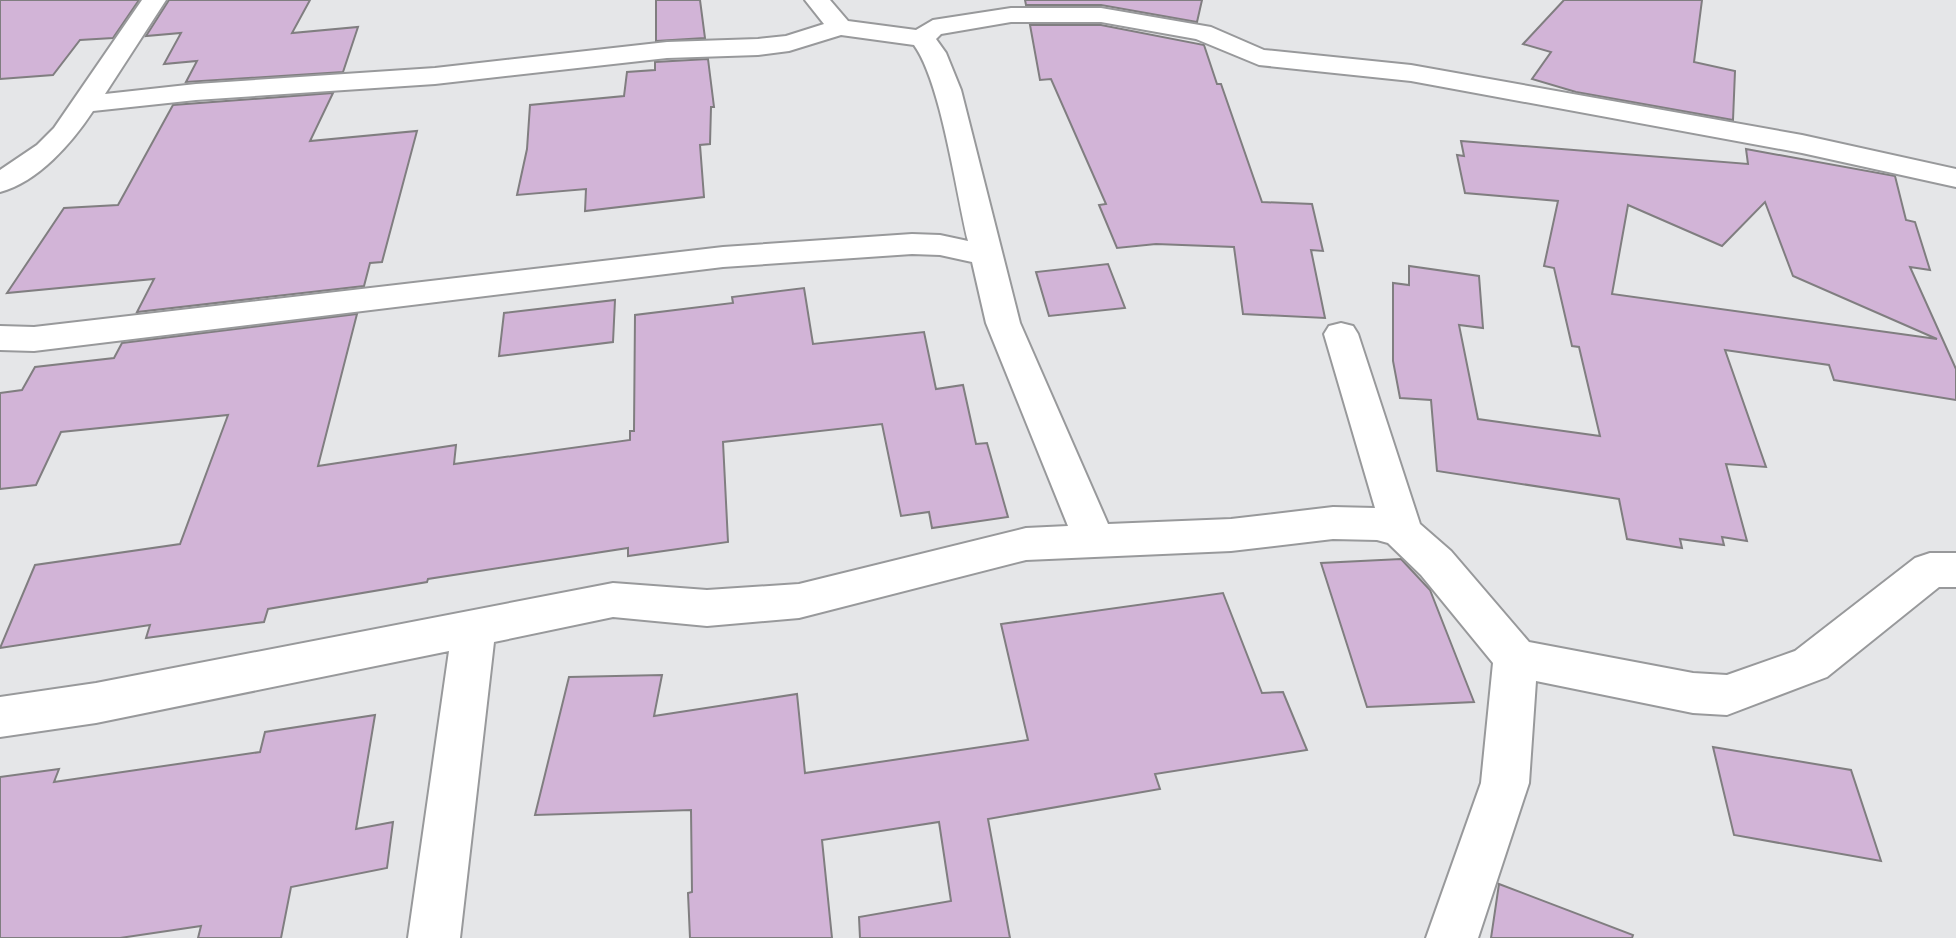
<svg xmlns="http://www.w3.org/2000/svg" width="1956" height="938" font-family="'Golos Text',sans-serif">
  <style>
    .building { fill: #d2b4d7; stroke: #807e80; stroke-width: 2; fill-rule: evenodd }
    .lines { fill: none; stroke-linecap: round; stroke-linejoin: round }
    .minor-casing { stroke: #98999b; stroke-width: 4 }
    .minor { fill: #fff; fill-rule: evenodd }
  </style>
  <rect width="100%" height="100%" fill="#e5e6e8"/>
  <g class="building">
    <polygon points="0,0 139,0 113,38 80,40 53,75 0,79"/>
    <polygon points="169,0 310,0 292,33 358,27 343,72 186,82 197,61 164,64 181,33 146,36"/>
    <polygon points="656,0 700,0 705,38 656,41"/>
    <polygon points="1025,0 1202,0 1197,22 1101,5 1026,5"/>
    <polygon points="1564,0 1702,0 1694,62 1735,71 1733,120 1576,92 1532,79 1551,52 1523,44"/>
    <polygon points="1030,25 1101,25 1204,45 1217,84 1221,84 1262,202 1312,204 1323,251 1311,250 1325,318 1243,314 1234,247 1156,244 1117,248 1099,205 1106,204 1051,79 1040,80"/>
    <polygon points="708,59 714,107 711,107 710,144 700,145 704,197 585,211 586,189 517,195 527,149 530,105 624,96 627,72 655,70 655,62"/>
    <polygon points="333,93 310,141 417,131 382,262 370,263 364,286 137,312 154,279 7,293 64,208 118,205 173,105"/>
    <path d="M1461 141 1748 164 1746 149 1895 176 1906 220 1915 222 1930 270 1910 267 1956 369V400L1834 380 1829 365 1725 350 1766 467 1726 464 1747 541 1722 537 1724 545 1680 539 1682 548 1627 539 1619 499 1437 471 1431 400 1400 398 1393 361V283L1409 285V266L1479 276 1483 328 1459 325 1478 419 1600 436 1579 347 1572 346 1554 268 1544 266 1558 201 1465 193 1457 155 1464 156ZM1765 202 1793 276 1937 339 1612 294 1628 205 1722 246Z"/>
    <polygon points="1108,264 1125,308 1049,316 1036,272"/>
    <polygon points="804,288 813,344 924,332 936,389 963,385 976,444 987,443 1008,517 932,528 929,512 901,516 882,424 723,442 728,542 628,556 628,548 428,579 427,582 268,609 264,622 146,638 150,625 0,648 35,565 180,544 228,415 61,432 36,485 0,489 0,393 22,390 35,367 114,358 122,343 357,314 318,466 456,445 454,464 630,440 630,431 634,431 635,315 733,303 732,297"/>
    <polygon points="615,300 613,342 499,356 504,313"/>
    <polygon points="1401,559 1430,590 1474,702 1367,707 1321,563"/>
    <polygon points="1223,593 1262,693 1283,692 1307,750 1155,774 1160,789 988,819 1010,938 860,938 859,917 951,901 939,822 822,840 832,938 690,938 688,893 692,892 691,810 535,815 569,677 662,675 654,716 797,694 805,773 1028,740 1001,624"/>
    <polygon points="375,715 356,829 393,822 387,868 291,887 281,938 198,938 201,926 120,938 0,938 0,777 59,769 54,782 260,752 265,732"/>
    <polygon points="1713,747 1851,770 1881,861 1734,835"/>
    <polygon points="1499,884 1633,935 1632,938 1491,938"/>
  </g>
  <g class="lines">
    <g class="minor-casing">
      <path id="minor" d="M142 0H166L105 94 196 84 435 68 667 42 758 39 786 36 824 24 805 0H830L848 21 916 30 933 20 1011 8H1101L1211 27 1264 50 1411 65 1802 135 1956 169V187L1802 153 1411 81 1259 65 1196 39 1101 22H1011L941 34 936 39 946 53 961 90 1020 323 1108 524 1231 519 1333 507 1375 508 1324 334 1329 326 1341 323 1353 326 1358 334 1420 524 1451 551 1529 642 1693 673 1727 675 1795 651 1915 558 1930 553H1956V587H1939L1827 677 1727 715 1693 713 1536 681 1529 783 1478 938H1426L1481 783 1493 663 1421 575 1388 543 1377 540 1333 539 1231 551 1026 560 799 618 707 626 613 617 494 642 460 938H408L449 651 96 723 0 737V697L96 683 613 583 707 590 799 584 1026 528 1068 526 986 323 972 262 940 255 912 254 723 267 34 351 0 350V326L34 327 723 247 912 234 940 235 968 241C956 192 941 82 914 45L841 35 789 51 758 55 667 58 435 84 196 100 93 111C72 143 38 182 0 192V170L37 145 54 128Z"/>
    </g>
    <use href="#minor" class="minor"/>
  </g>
</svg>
